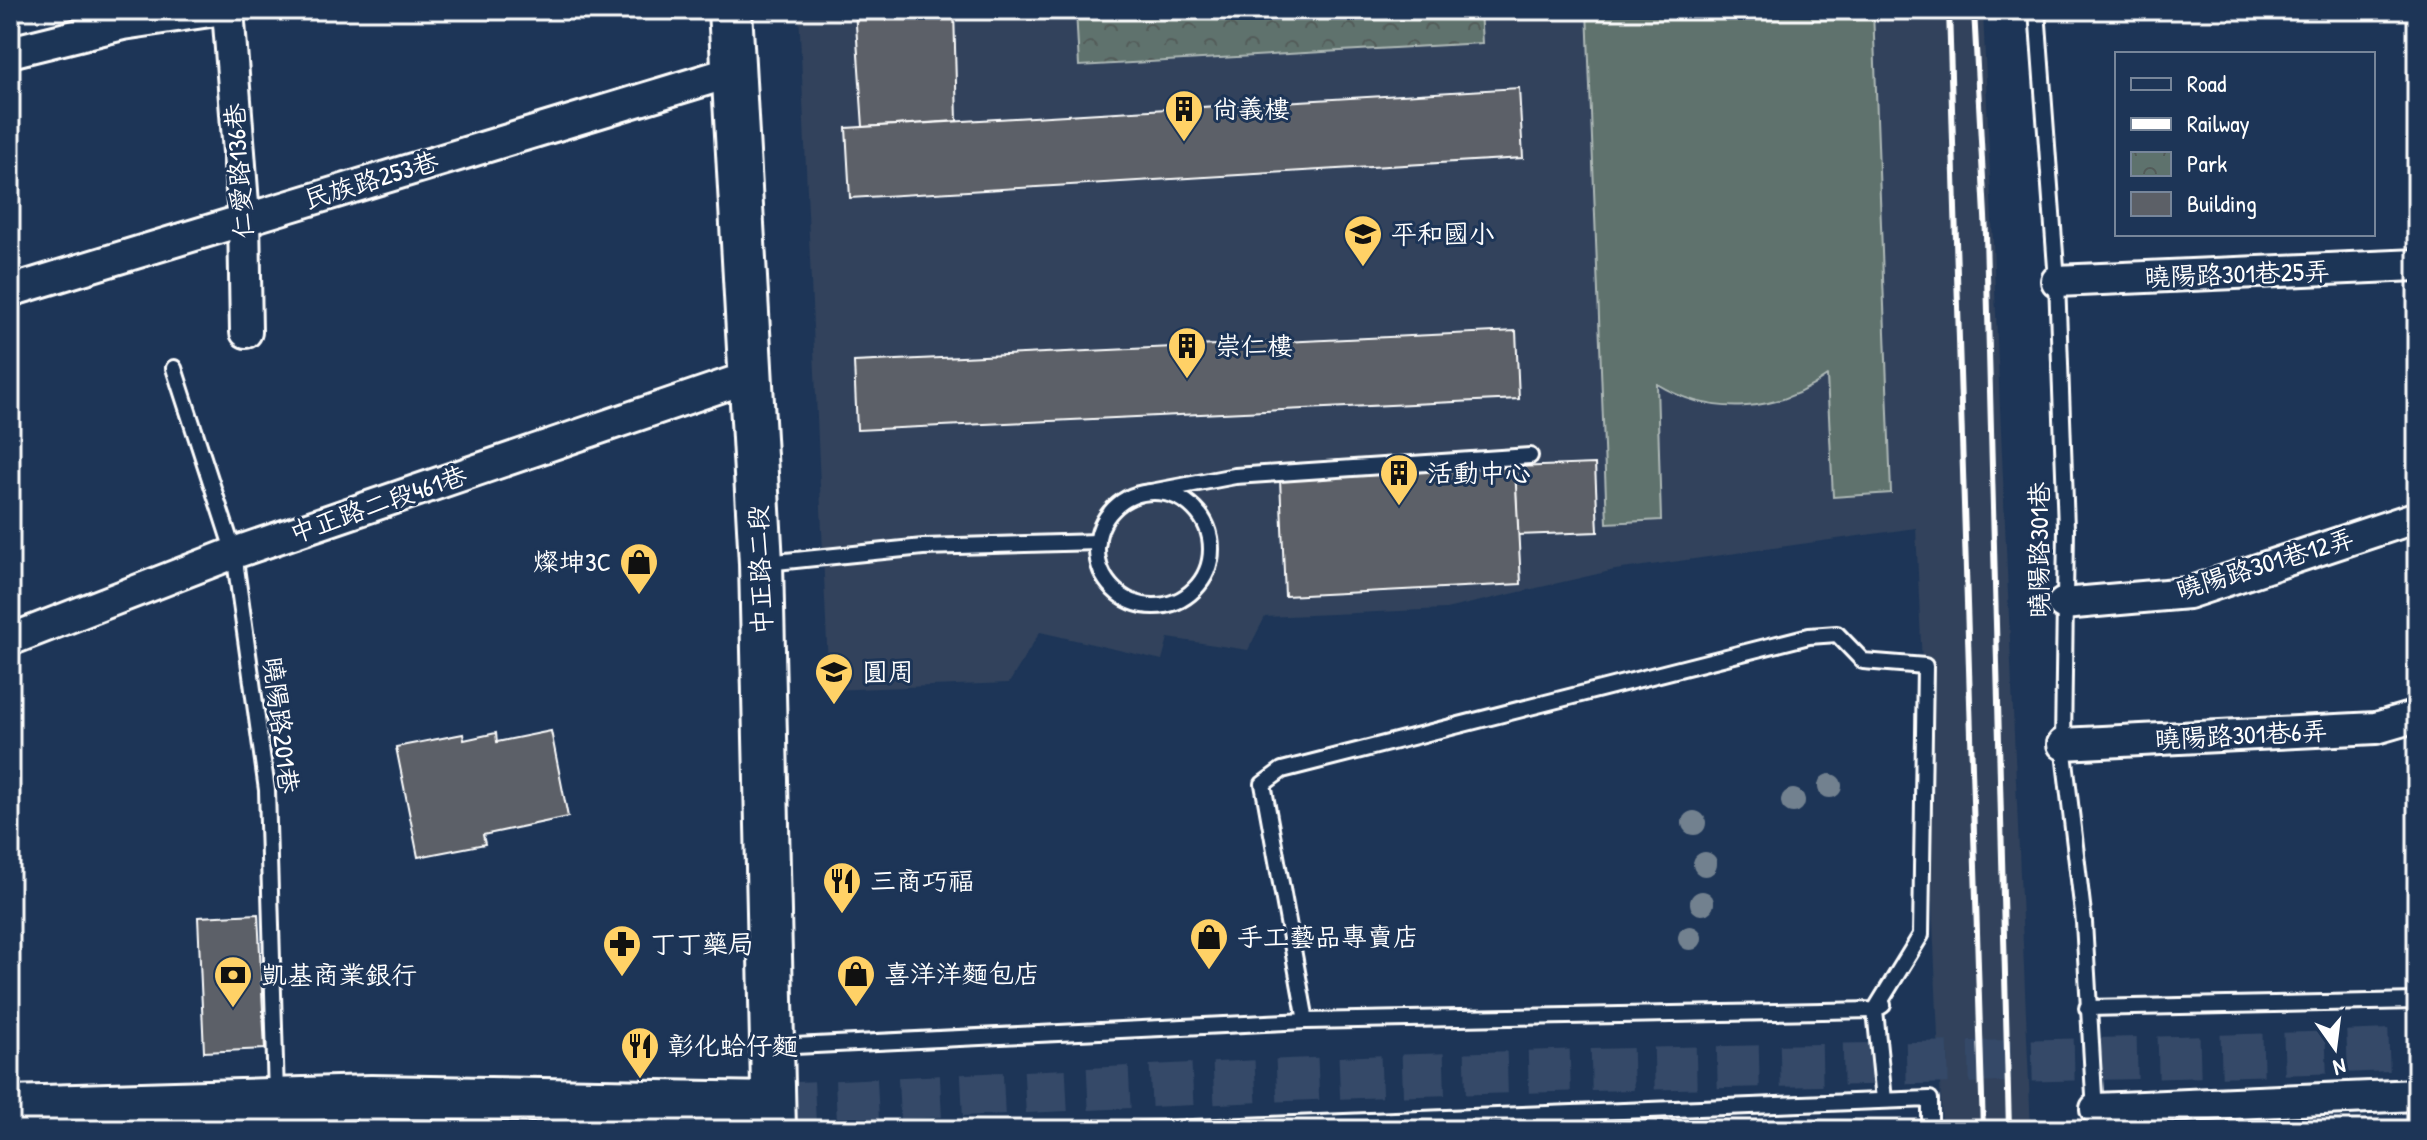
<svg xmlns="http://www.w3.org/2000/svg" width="2427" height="1140" font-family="'Patrick Hand','LXGW WenKai TC',sans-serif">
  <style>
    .built { fill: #30425c }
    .park { fill: url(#park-crowns); stroke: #aeb8b6; stroke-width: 2 }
    .garden { fill: #5e726d; stroke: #aeb8b6; stroke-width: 2 }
    .building { fill: #5c6067; stroke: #fff; stroke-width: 2 }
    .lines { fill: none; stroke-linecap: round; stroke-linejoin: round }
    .secondary-tunnel { stroke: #344968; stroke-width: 42; stroke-dasharray: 42 21; stroke-linecap: butt }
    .lane-casing { stroke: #fff; stroke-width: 20 }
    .street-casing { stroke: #fff; stroke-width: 36 }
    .secondary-casing { stroke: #fff; stroke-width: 48 }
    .lane { stroke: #1d3557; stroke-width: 14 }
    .street { stroke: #1d3557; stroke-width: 30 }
    .secondary { stroke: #1d3557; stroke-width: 42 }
    .rail { stroke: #fff; stroke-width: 6 }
    .tree { fill: #72818f }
    .labels { text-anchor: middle; stroke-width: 6; stroke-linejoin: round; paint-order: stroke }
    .poi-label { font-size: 26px; fill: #fff; stroke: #1d3557; text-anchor: start }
    .street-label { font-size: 26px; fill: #fff; stroke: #1d3557 }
  </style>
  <defs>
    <pattern id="park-crowns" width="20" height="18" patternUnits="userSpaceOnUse" patternTransform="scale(2)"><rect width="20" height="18" fill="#5e726d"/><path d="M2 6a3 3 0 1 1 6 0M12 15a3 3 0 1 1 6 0" fill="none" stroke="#535b59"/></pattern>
  </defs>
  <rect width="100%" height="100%" fill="#1d3557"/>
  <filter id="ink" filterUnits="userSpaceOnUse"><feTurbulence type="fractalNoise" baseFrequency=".0125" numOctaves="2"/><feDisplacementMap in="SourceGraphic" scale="16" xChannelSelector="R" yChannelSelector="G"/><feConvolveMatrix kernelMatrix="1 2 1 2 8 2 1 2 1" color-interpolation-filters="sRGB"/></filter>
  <g filter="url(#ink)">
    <polygon class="built" points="799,10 1983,10 2031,1130 1942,1130 1916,528 1615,570 1446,609 1265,617 1248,650 1168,638 1162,660 1040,632 1009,683 829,690"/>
    <polygon class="park" points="1076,10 1480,10 1482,43 1079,66"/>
    <path class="garden" d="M1587 10H1873L1891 493 1833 497 1827 376C1777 413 1711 417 1657 384L1661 520 1607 523Z"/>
    <g class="building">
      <polygon points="855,10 954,10 957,121 863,127"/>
      <polygon points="1519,88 1523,158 850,198 846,128"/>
      <polygon points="1516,331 1519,399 857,430 854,362"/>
      <polygon points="1595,464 1598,532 1518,535 1515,467"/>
      <polygon points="1515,467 1521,584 1285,596 1280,479"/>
      <polygon points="551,731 568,817 483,835 485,844 418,857 396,747 463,734 464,740 496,733 497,742"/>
      <polygon points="258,914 265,1049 204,1052 198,917"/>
    </g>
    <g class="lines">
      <path class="secondary-tunnel" d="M773 1104C999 1094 1224 1081 1450 1074 1772 1064 2095 1062 2417 1049"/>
      <g class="lane-casing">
        <g id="lane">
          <polyline points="2037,10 2057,281 2066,528 2063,744 2084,922 2096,1130"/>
          <polyline points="174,368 234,553 267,790 276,1095"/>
          <polyline points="1151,492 1235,476 1530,456"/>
          <circle cx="1154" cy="549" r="57"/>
          <polyline points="766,563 923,547 1098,542"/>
          <polyline points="1883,1005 1875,1010 1884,1100"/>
          <polyline points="2087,1008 2417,1001"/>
          <polyline points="774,1047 1306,1021 1875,1010 1921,935 1925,666 1863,661 1837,634 1809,636 1282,770 1263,784 1306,1021"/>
          <polyline points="1141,1130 1930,1099 1930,1130"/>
        </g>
      </g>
      <g class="street-casing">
        <g id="street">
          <polyline points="228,10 244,217 246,332"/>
          <polyline points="10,52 123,24 217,10"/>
          <polyline points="2057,281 2417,265"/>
          <polyline points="10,291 732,72"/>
          <polyline points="2063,604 2188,593 2417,517"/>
          <polyline points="10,640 234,553 749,377"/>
          <polyline points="2063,744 2376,728 2417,716"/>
          <polyline points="371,1097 373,1130"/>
          <polyline points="2096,1109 2417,1095"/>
        </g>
      </g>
      <g class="secondary-casing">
        <g id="secondary">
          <polyline points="730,10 761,563 774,1130"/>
          <polyline points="10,1108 371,1097 773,1104"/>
        </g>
      </g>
      <use href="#lane" class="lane"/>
      <use href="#street" class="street"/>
      <use href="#secondary" class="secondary"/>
      <g class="rail">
        <polyline points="1949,10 1983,1130"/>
        <polyline points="1974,10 1986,235 2009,1130"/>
      </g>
    </g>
    <g class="tree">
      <circle cx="1830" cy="786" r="12"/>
      <circle cx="1793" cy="801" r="12"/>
      <circle cx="1694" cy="823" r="12"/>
      <circle cx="1705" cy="864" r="12"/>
      <circle cx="1702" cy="903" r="12"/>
      <circle cx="1690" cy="938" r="12"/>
    </g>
  </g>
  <defs>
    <g id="building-pin" transform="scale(2)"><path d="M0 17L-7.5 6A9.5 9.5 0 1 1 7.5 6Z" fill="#ffd166" stroke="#1d3557"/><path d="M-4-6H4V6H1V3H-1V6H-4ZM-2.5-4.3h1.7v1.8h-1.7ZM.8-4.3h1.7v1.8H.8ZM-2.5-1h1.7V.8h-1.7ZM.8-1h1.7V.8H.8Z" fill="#111"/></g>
    <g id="school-pin" transform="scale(2)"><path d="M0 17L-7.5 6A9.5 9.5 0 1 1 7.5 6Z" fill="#ffd166" stroke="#1d3557"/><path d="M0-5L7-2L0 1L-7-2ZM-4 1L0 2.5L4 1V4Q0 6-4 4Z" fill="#111"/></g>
    <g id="shop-pin" transform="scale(2)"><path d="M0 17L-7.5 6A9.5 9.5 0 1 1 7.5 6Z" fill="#ffd166" stroke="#1d3557"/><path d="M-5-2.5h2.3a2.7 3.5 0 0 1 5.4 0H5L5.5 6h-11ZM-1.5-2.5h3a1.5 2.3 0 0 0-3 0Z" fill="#111"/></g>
    <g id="restaurant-pin" transform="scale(2)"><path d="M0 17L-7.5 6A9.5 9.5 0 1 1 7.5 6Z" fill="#ffd166" stroke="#1d3557"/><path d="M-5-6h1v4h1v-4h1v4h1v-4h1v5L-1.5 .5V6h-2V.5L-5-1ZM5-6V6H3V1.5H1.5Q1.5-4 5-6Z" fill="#111"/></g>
    <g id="pharmacy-pin" transform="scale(2)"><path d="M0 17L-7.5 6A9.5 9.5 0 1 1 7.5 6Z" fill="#ffd166" stroke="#1d3557"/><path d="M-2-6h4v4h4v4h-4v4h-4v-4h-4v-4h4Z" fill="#111"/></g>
    <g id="bank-pin" transform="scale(2)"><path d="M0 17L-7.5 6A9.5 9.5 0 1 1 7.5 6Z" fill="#ffd166" stroke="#1d3557"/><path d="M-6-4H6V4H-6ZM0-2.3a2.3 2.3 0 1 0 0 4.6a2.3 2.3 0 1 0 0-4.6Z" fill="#111"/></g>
  </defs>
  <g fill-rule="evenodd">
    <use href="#building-pin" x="1184" y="109"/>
    <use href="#school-pin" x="1363" y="234"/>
    <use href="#building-pin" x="1187" y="346"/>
    <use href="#building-pin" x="1399" y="473"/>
    <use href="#shop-pin" x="639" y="562"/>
    <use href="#school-pin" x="834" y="672"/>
    <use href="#restaurant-pin" x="842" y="881"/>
    <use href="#shop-pin" x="1209" y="937"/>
    <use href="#pharmacy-pin" x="622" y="944"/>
    <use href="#shop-pin" x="856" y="974"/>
    <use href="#bank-pin" x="233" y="975"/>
    <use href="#restaurant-pin" x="640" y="1046"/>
  </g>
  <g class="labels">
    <g class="poi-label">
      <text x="1212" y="118">尚義樓</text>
      <text x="1391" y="243">平和國小</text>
      <text x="1215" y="355">崇仁樓</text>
      <text x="1427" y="482">活動中心</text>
      <text x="611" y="571" text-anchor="end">燦坤3C</text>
      <text x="862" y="681">圓周</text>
      <text x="870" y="890">三商巧福</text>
      <text x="1237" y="946">手工藝品專賣店</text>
      <text x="650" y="953">丁丁藥局</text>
      <text x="884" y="983">喜洋洋麵包店</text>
      <text x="261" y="984">凱基商業銀行</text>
      <text x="668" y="1055">彰化蛤仔麵</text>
    </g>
    <g class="street-label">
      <text transform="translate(239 171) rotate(-94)" y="9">仁愛路136巷</text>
      <text transform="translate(371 180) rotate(-17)" y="9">民族路253巷</text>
      <text transform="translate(2237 274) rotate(-2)" y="9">曉陽路301巷25弄</text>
      <text transform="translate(378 504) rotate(-19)" y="9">中正路二段461巷</text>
      <text transform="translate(2039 550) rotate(-90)" y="9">曉陽路301巷</text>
      <text transform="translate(2265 564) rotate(-17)" y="9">曉陽路301巷12弄</text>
      <text transform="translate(760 570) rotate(-92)" y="9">中正路二段</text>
      <text transform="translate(281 725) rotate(83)" y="9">曉陽路201巷</text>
      <text transform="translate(2241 735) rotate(-3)" y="9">曉陽路301巷6弄</text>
    </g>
  </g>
  <rect width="2427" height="1140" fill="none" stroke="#1d3557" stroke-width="40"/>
  <rect x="20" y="20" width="2387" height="1100" fill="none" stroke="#fff" stroke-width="3" filter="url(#ink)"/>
  <rect x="2115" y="52" width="260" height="184" fill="#1d3557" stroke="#77869a" stroke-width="2"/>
  <rect x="2131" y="78" width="40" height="12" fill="#1d3557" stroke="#77869a" stroke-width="2"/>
  <text x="2187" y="92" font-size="24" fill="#ffffff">Road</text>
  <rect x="2131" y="118" width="40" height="12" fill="#ffffff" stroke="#77869a" stroke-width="2"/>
  <text x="2187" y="132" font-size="24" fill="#ffffff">Railway</text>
  <rect x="2131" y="152" width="40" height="24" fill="url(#park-crowns)" stroke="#77869a" stroke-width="2"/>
  <text x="2187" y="172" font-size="24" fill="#ffffff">Park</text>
  <rect x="2131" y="192" width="40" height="24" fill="#5c6067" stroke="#77869a" stroke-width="2"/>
  <text x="2187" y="212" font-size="24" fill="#ffffff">Building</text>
  <g transform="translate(2335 1048) rotate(166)" stroke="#1d3557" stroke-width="6" paint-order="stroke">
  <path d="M0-6L14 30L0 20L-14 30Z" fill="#ffffff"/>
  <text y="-12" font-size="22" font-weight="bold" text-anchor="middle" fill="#ffffff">N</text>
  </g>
</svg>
